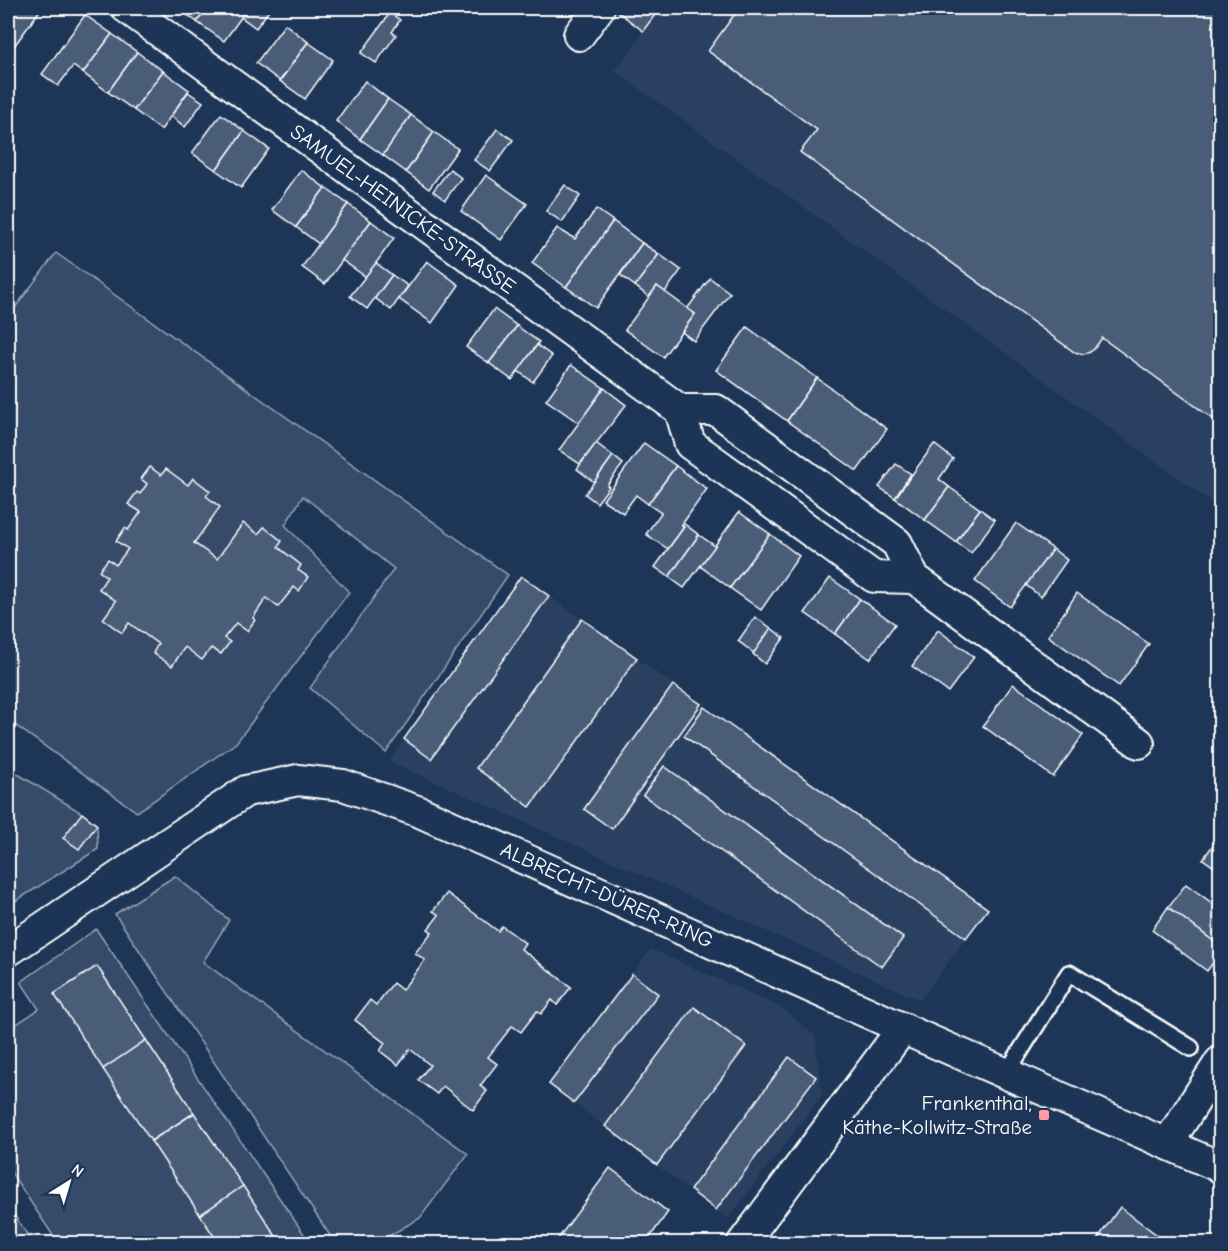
<svg xmlns="http://www.w3.org/2000/svg" width="1228" height="1251" font-family="'Comic Neue',sans-serif">
  <style>
    .built { fill: #2a4161 }
    .green { fill: #364b69; stroke: #9aa5b4; stroke-width: 1.5 }
    .building { fill: #4a5d79; stroke: #fff; stroke-width: 1.5 }
    .lines { fill: none; stroke-linecap: round; stroke-linejoin: round }
    .service-casing { stroke: #fff; stroke-width: 20 }
    .minor-casing { stroke: #fff; stroke-width: 34 }
    .service { stroke: #1d3557; stroke-width: 15 }
    .minor { stroke: #1d3557; stroke-width: 30 }
    .poi-dot { fill: #ff9aa2; stroke: #1d3557; stroke-width: 2 }
    .labels { text-anchor: middle; stroke-width: 4.5; stroke-linejoin: round; paint-order: stroke }
    .street-label { font-size: 21px; fill: #fff; stroke: #1d3557 }
    .poi-label { font-size: 21px; fill: #fff; stroke: #1d3557; text-anchor: end }
  </style>
  <rect width="100%" height="100%" fill="#1d3557"/>
  <filter id="ink" filterUnits="userSpaceOnUse"><feTurbulence type="fractalNoise" baseFrequency=".0167" numOctaves="2"/><feDisplacementMap in="SourceGraphic" scale="12" xChannelSelector="R" yChannelSelector="G"/><feConvolveMatrix kernelMatrix="1 2 1 2 8 2 1 2 1" color-interpolation-filters="sRGB"/></filter>
  <g filter="url(#ink)">
    <g class="built">
      <polygon points="660,8 1220,8 1220,508 615,71"/>
      <polygon points="521,576 988,909 920,1000 389,761"/>
      <polygon points="651,949 781,1007 815,1036 822,1095 728,1219 549,1084"/>
    </g>
    <g class="green">
      <polygon points="56,253 508,575 386,753 310,688 394,569 303,496 285,525 349,592 236,743 137,812 8,720 8,317"/>
      <polygon points="8,768 82,813 97,825 98,849 8,906"/>
      <polygon points="175,876 229,920 203,962 468,1154 420,1218 377,1243 335,1243 115,914"/>
      <polygon points="96,929 310,1243 58,1243 8,1168 8,1030 39,1009 21,982"/>
      <polygon points="8,1206 33,1243 8,1243"/>
    </g>
    <g class="building">
      <polygon points="8,8 39,8 41,9 12,49 8,45"/>
      <polygon points="178,8 207,8 197,22"/>
      <polygon points="207,8 248,8 224,41 197,22"/>
      <polygon points="248,8 271,8 256,28 241,17"/>
      <polygon points="620,8 660,8 643,31 617,11"/>
      <polygon points="739,8 1217,8 1220,10 1220,424 1102,338 1094,349 1090,352 1084,354 1074,352 800,152 817,130 708,51"/>
      <polygon points="390,13 400,20 392,32 396,35 376,63 361,53"/>
      <polygon points="85,15 112,34 83,73 73,66 58,86 42,74"/>
      <polygon points="285,24 308,42 280,81 256,63"/>
      <polygon points="112,34 137,52 108,92 83,73"/>
      <polygon points="308,42 333,60 305,99 280,81"/>
      <polygon points="137,52 163,71 134,110 108,92"/>
      <polygon points="163,71 189,90 161,130 134,110"/>
      <polygon points="365,81 388,99 360,139 336,121"/>
      <polygon points="188,92 203,102 185,127 171,116"/>
      <polygon points="388,99 411,115 383,155 360,139"/>
      <polygon points="221,114 244,131 216,170 192,153"/>
      <polygon points="411,115 434,132 406,172 383,155"/>
      <polygon points="497,129 513,140 490,171 474,160"/>
      <polygon points="244,131 269,149 241,188 216,170"/>
      <polygon points="434,132 458,149 429,189 406,172"/>
      <polygon points="450,169 461,178 445,200 433,191"/>
      <polygon points="301,170 325,188 296,227 272,210"/>
      <polygon points="486,175 527,204 501,240 461,211"/>
      <polygon points="565,185 580,196 562,222 546,211"/>
      <polygon points="325,188 348,204 319,244 296,227"/>
      <polygon points="348,204 371,221 325,284 302,267"/>
      <polygon points="596,209 613,221 566,287 532,263 557,228 575,239"/>
      <polygon points="371,221 394,238 366,277 342,260"/>
      <polygon points="613,221 642,243 596,308 566,287"/>
      <polygon points="642,243 659,254 635,286 620,275"/>
      <polygon points="659,254 681,270 665,292 657,286 649,297 635,286"/>
      <polygon points="427,261 459,285 432,323 399,299"/>
      <polygon points="376,263 392,275 367,309 350,296"/>
      <polygon points="392,275 408,286 391,310 375,298"/>
      <polygon points="710,278 730,293 694,341 682,332 695,314 687,309"/>
      <polygon points="657,286 695,314 663,357 625,330"/>
      <polygon points="494,309 517,326 489,363 466,347"/>
      <polygon points="517,326 539,342 512,380 489,363"/>
      <polygon points="747,327 817,378 787,421 716,370"/>
      <polygon points="537,345 552,356 533,382 518,371"/>
      <polygon points="571,365 604,388 579,423 546,400"/>
      <polygon points="817,378 887,429 857,471 787,421"/>
      <polygon points="604,388 626,405 580,464 559,450"/>
      <polygon points="596,443 613,456 594,482 577,469"/>
      <polygon points="644,443 676,466 648,504 636,495 623,513 603,500"/>
      <polygon points="934,444 953,459 939,479 949,487 925,520 895,498"/>
      <polygon points="613,456 623,464 607,485 609,487 597,503 585,494"/>
      <polygon points="896,464 911,474 895,498 879,487"/>
      <polygon points="676,466 707,489 683,523 682,525 684,527 668,549 646,534 661,513 648,504"/>
      <polygon points="150,467 161,475 166,469 188,485 193,478 210,491 206,496 220,507 194,543 217,559 243,523 258,534 264,527 282,541 278,547 301,565 298,570 308,577 299,591 294,587 278,607 266,598 253,618 255,620 247,631 236,623 224,638 230,642 221,654 211,648 202,660 185,647 172,666 153,653 158,644 129,623 122,633 103,619 116,601 99,589 107,577 99,571 108,559 116,565 128,549 116,541 125,528 128,530 141,512 128,504 137,492 140,494 147,484 141,479"/>
      <polygon points="949,487 980,509 956,542 925,520"/>
      <polygon points="980,509 995,520 971,553 956,542"/>
      <polygon points="739,512 770,534 730,588 700,566"/>
      <polygon points="683,523 699,535 669,577 655,567 684,527 682,525"/>
      <polygon points="1016,523 1053,549 1010,607 975,581"/>
      <polygon points="770,534 799,556 761,610 730,588"/>
      <polygon points="699,535 715,546 684,588 669,577"/>
      <polygon points="1053,549 1067,560 1041,597 1026,585"/>
      <polygon points="521,576 549,596 431,759 404,739"/>
      <polygon points="830,578 860,599 835,634 805,613"/>
      <polygon points="1077,593 1149,644 1119,686 1048,636"/>
      <polygon points="860,599 895,624 870,659 835,634"/>
      <polygon points="755,617 771,628 754,653 738,641"/>
      <polygon points="582,619 637,658 530,807 476,768"/>
      <polygon points="771,628 784,638 765,664 753,654"/>
      <polygon points="938,630 974,657 948,692 912,666"/>
      <polygon points="1013,684 1083,735 1053,777 983,726"/>
      <polygon points="673,685 701,704 612,829 584,809"/>
      <polygon points="704,707 988,909 966,938 684,736"/>
      <polygon points="664,766 903,938 882,967 643,795"/>
      <polygon points="82,813 97,825 79,849 63,838"/>
      <polygon points="1220,835 1220,871 1203,859"/>
      <polygon points="1186,884 1220,909 1220,946 1168,907"/>
      <polygon points="447,893 498,931 502,926 525,943 521,949 571,987 557,1005 552,1000 541,1014 537,1011 521,1032 512,1026 488,1057 497,1064 480,1086 487,1091 473,1110 443,1086 437,1094 418,1080 430,1065 410,1049 398,1065 380,1051 385,1043 355,1020 370,1000 376,1005 393,983 402,990 425,960 415,953 432,932 428,929 439,915 433,911"/>
      <polygon points="1168,907 1220,946 1220,953 1207,971 1152,930"/>
      <polygon points="97,966 146,1040 103,1069 54,994"/>
      <polygon points="632,974 658,994 574,1103 549,1084"/>
      <polygon points="694,1007 746,1046 657,1165 605,1126"/>
      <polygon points="146,1040 194,1113 151,1141 103,1069"/>
      <polygon points="789,1057 816,1077 716,1210 690,1190"/>
      <polygon points="194,1113 243,1186 200,1215 151,1141"/>
      <polygon points="610,1168 668,1212 645,1244 554,1244"/>
      <polygon points="243,1186 281,1244 219,1244 200,1215"/>
      <polygon points="1120,1207 1169,1244 1094,1244"/>
    </g>
    <g class="lines">
      <g class="service-casing">
        <polyline id="service" points="1006,1074 1069,973 1191,1048"/>
      </g>
      <g class="minor-casing">
        <g id="minor">
          <polyline points="127,8 680,410 690,444 874,577 914,578 1139,743"/>
          <polyline points="579,35 599,8"/>
          <polyline points="680,410 716,410 897,543 914,578"/>
          <polyline points="8,951 246,791 298,780 343,785 420,812 922,1037 1220,1167"/>
          <polyline points="1168,1143 1220,1062"/>
          <polyline points="742,1244 903,1028"/>
        </g>
      </g>
      <use href="#service" class="service"/>
      <use href="#minor" class="minor"/>
    </g>
  </g>
  <rect class="poi-dot" x="1038" y="1109" width="12" height="12" rx="3"/>
  <g class="labels">
    <g class="street-label">
      <text transform="translate(403 209) rotate(36)" y="7">SAMUEL-HEINICKE-STRASSE</text>
      <text transform="translate(607 895) rotate(24)" y="7">ALBRECHT-DÜRER-RING</text>
    </g>
    <g class="poi-label">
      <text x="1032" y="1110">Frankenthal,<tspan x="1032" dy="24">Käthe-Kollwitz-Straße</tspan></text>
    </g>
  </g>
  <rect width="1228" height="1251" fill="none" stroke="#1d3557" stroke-width="30"/>
  <rect x="15" y="15" width="1198" height="1221" fill="none" stroke="#fff" stroke-width="2" filter="url(#ink)"/>
  <g transform="translate(69 1182) rotate(37)" stroke="#1d3557" stroke-width="4.5" paint-order="stroke">
  <path d="M0-4.5L10 22L0 15L-10 22Z" fill="#ffffff"/>
  <text y="-9" font-size="16" font-weight="bold" text-anchor="middle" fill="#ffffff">N</text>
  </g>
</svg>
